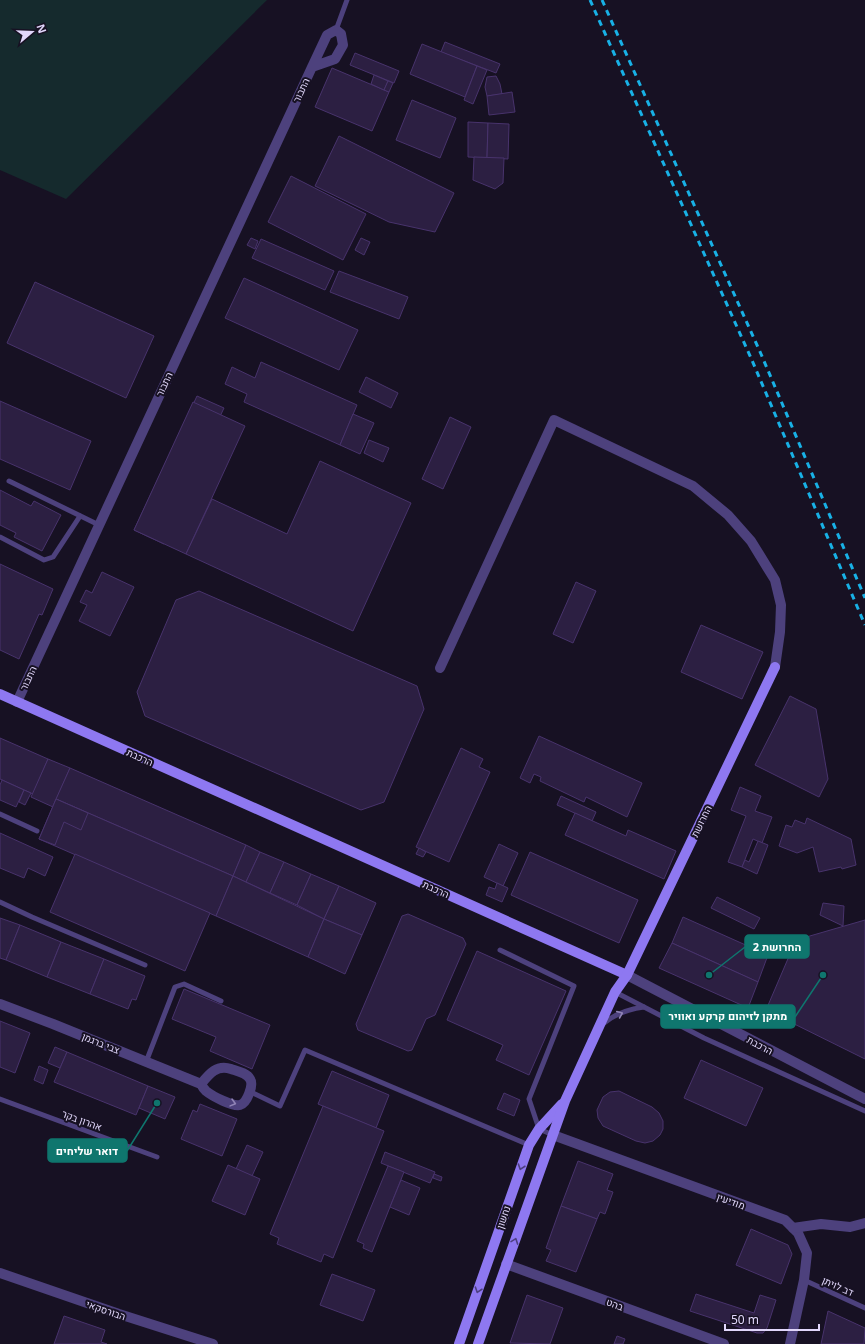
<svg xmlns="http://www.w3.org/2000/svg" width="865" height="1344" font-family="'Noto Sans',Heebo,sans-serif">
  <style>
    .green { fill: #152a2d }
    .building { fill: #2c1f42; stroke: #48336c }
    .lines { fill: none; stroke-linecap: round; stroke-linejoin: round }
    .lane { stroke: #4d417d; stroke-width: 5 }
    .street { stroke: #4d417d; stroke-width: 10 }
    .secondary { stroke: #8e78f1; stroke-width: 10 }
    .rail { stroke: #18b1e6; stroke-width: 3; stroke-dasharray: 6 5; stroke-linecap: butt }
    .oneway { stroke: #9084b6 }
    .oneway2 { stroke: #4d3f80 }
    .labels { text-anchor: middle; stroke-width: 4; stroke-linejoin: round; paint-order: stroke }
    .street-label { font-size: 10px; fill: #e1d7fb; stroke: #171123 }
    .leader { fill: none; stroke: #0f766e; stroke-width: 1.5 }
    .callout-dot { fill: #0f766e; stroke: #171123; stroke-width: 1.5 }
    .callout { fill: #0f766e; stroke: #0f766e; stroke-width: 1.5 }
    .callout-label { font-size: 11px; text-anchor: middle; font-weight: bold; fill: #fff }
  </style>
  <rect width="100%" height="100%" fill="#171123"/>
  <polygon class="green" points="0,0 267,0 66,199 0,170"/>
  <g class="building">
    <polygon points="445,42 500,64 496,73 441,52"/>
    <polygon points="422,44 477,66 465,97 410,74"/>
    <polygon points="355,53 399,71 394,83 350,65"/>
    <polygon points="477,66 487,70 473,104 464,100"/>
    <polygon points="332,68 389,92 372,131 315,107"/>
    <polygon points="374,75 388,81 384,90 371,84"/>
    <polygon points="496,76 500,84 502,94 487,96 485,87 487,77"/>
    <polygon points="388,81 393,83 389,92 384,90"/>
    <polygon points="512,92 515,112 489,115 487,96"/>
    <polygon points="412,100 456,118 440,158 396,140"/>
    <polygon points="468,122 488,123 487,158 468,157"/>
    <polygon points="488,123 509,124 508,159 487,158"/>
    <polygon points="339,136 454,193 435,232 389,222 315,186"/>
    <polygon points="474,157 504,158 503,183 495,189 473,180"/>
    <polygon points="291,176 366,214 343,260 268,222"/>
    <polygon points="251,238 258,241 255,249 247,245"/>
    <polygon points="361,238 370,242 364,255 355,250"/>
    <polygon points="261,239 334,271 325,290 252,258"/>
    <polygon points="339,271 408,297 399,319 330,292"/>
    <polygon points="244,278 358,330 339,370 225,318"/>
    <polygon points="35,282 154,336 126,398 7,343"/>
    <polygon points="261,362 357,405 340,445 244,402 247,394 225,384 232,367 255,378"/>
    <polygon points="366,377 398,393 391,408 359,392"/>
    <polygon points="197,396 224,408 214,429 227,435 221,448 209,442 203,456 217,462 209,478 196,472 191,484 204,491 197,507 184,500 178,512 192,519 184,535 171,529 164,544 134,530"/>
    <polygon points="0,401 91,441 70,490 0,459"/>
    <polygon points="193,402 245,426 186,554 134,530"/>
    <polygon points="353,414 374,423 360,454 340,445"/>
    <polygon points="450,417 471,427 443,489 422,479"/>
    <polygon points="369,440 389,448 383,462 364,453"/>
    <polygon points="320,461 411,503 353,631 186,554 212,499 287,534"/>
    <polygon points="0,490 31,506 34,501 61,515 42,551 14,537 16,533 0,525"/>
    <polygon points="0,564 53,589 42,615 39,614 19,659 0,650"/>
    <polygon points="102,572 134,587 110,636 79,621 87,605 80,602 86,590 92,593"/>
    <polygon points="576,582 596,591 573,643 553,634"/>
    <polygon points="199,591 417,686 424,709 384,802 361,810 145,716 137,692 176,600"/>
    <polygon points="701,625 763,652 742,699 681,672"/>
    <polygon points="790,696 816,709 828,779 819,797 755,765"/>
    <polygon points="539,736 642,783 627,817 586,797 584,802 540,781 541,777 534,774 530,783 520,778"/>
    <polygon points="0,738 48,759 33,794 0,779"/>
    <polygon points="461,748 483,759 479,767 490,772 449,862 416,847"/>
    <polygon points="48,759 70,768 53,807 31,797"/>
    <polygon points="70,768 246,845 233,876 56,799"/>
    <polygon points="2,780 24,790 16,807 0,800 0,785"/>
    <polygon points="740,787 761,796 755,811 772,817 762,843 753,839 742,867 728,862 746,816 731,810"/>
    <polygon points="24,790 31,793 25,805 19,802"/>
    <polygon points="561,796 596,812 592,821 557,805"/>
    <polygon points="56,799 233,876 216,916 39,839"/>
    <polygon points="56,799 88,813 81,830 64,822 55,845 39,839"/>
    <polygon points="575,813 626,836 628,830 676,851 664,879 565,835"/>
    <polygon points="807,818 851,839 856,865 842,869 841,867 819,872 813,847 797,853 779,846 786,825 792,827 795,820 805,824"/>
    <polygon points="0,833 53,857 45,876 28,868 24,878 0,868"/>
    <polygon points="758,841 768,845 757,874 742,867 745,860 749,862"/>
    <polygon points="499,844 518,853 503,886 484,877"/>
    <polygon points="246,845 260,852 246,882 233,876"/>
    <polygon points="419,848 426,852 423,857 416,854"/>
    <polygon points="260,852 284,862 270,893 246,882"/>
    <polygon points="530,852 638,900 619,943 511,895"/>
    <polygon points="75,854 210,913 185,971 50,912"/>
    <polygon points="284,862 311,874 297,905 270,893"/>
    <polygon points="311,874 339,886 324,919 297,905"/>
    <polygon points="233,876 324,919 308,957 216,916"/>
    <polygon points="497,883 508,888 502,902 486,895 489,887 495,889"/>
    <polygon points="339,886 376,903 362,935 324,919"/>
    <polygon points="717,897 760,918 754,929 711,908"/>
    <polygon points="823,903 844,906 843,926 820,915"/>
    <polygon points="408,914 463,938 466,944 435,1015 426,1019 412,1050 408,1051 358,1030 356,1024 402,916"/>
    <polygon points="683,917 768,955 758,982 672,943"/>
    <polygon points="0,918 20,925 6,960 0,958"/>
    <polygon points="324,919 362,935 345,974 308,957"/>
    <polygon points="865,920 865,1059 766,1010 796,940"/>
    <polygon points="20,925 61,942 47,977 6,960"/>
    <polygon points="61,942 104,959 90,994 47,977"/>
    <polygon points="672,943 758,982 748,1008 659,968"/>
    <polygon points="477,951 566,991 529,1075 496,1060 503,1045 447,1020"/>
    <polygon points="104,959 145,976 136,1000 132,999 128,1009 90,994"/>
    <polygon points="184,989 270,1025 252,1069 210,1051 216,1037 172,1019"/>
    <polygon points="0,1021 30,1033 15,1073 0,1067"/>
    <polygon points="55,1047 67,1052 60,1068 48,1063"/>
    <polygon points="67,1052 148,1086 136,1115 54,1082"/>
    <polygon points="701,1060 763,1088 746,1126 684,1098"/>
    <polygon points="39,1066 48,1070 43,1084 34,1080"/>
    <polygon points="332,1071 389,1095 376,1128 318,1104"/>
    <polygon points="148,1086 175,1097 165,1119 139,1108"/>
    <polygon points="619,1091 652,1107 659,1113 663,1121 663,1129 660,1135 653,1141 645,1143 636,1141 603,1126 598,1118 597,1110 603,1097 610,1092"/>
    <polygon points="504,1093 520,1100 514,1116 497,1109"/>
    <polygon points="200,1104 237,1119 222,1156 181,1139 193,1110 197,1112"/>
    <polygon points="323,1106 384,1131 333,1258 324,1254 321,1262 277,1244 279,1238 270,1234"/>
    <polygon points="247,1145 263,1152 252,1176 236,1169"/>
    <polygon points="385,1152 435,1172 430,1183 381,1163"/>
    <polygon points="578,1161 613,1174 607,1190 613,1192 605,1214 600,1212 597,1219 561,1206"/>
    <polygon points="228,1165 260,1179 245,1215 212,1201"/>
    <polygon points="388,1166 404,1172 372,1252 363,1248 364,1244 357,1241"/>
    <polygon points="434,1174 442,1177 441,1181 433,1178"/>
    <polygon points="401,1180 420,1188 409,1215 390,1207"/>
    <polygon points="561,1206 597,1219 576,1272 546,1261 551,1250 546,1248"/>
    <polygon points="751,1229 788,1245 792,1254 781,1284 736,1265"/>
    <polygon points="332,1274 375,1290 363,1321 320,1305"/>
    <polygon points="696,1294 754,1313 760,1295 776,1300 767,1328 763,1333 757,1333 690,1311"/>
    <polygon points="527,1295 563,1308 550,1344 510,1343"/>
    <polygon points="828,1311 865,1328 864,1344 821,1344"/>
    <polygon points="64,1316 105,1330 101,1342 107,1344 54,1344"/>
    <polygon points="617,1336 625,1339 623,1344 614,1344"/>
  </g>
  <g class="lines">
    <g class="lane">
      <polyline points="336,30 347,0"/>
      <polyline points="9,481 99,525"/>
      <polyline points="0,537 44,560 53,557 80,516"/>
      <polyline points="0,814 37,831"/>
      <polyline points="0,902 32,917 145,965"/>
      <polyline points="500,950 574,986 529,1099 539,1129 553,1135"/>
      <polyline points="615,992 704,1038 865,1111"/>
      <path d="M604 1023C615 1014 629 1009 644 1007"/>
      <polyline points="146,1062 175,987 184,984 221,1001"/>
      <polyline points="249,1091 280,1106 305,1050 529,1145"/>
      <polyline points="0,1099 157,1157"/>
      <polyline points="804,1280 865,1308"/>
    </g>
    <g class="street">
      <polyline points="440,668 554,420 693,486 728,515 751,541 775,580 781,605 780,632 775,667"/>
      <polyline points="17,702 312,67 327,35 336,30 341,34 343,45 335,59 312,67"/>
      <polyline points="627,975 865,1099"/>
      <path d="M0 1004 53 1024 201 1084C202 1086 204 1089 206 1091 212 1096 233 1107 240 1105 247 1103 254 1085 250 1079 247 1073 237 1071 231 1069 217 1064 209 1074 201 1084"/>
      <polyline points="553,1135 785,1220 798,1233 807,1253 804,1280 790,1344"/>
      <polyline points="793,1228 821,1224 850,1227 865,1223"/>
      <polyline points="506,1264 724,1344"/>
      <polyline points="0,1273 119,1314 213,1344"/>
    </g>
    <g class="secondary">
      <polyline points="0,694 627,975"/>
      <polyline points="459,1344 529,1145 539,1129 562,1104"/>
      <polyline points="478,1344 565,1101 615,992 627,975 775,667"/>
    </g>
    <g class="rail">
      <polyline points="590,0 751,358 865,625"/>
      <polyline points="602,0 761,354 865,598"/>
    </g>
  </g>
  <defs><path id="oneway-chevron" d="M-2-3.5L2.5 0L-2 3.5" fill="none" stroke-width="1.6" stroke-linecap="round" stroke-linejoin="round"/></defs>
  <g class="oneway">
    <use href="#oneway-chevron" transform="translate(620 1014) rotate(-23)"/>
    <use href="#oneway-chevron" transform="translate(233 1103) rotate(15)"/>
  </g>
  <g class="oneway2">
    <use href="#oneway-chevron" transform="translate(521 1167) rotate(109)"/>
    <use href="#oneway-chevron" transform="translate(515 1241) rotate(-70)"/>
    <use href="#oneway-chevron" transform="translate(478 1290) rotate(109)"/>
  </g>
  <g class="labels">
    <g class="street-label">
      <text transform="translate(301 90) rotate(-65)" y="4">התבור</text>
      <text transform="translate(164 384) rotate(-65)" y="4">התבור</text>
      <text transform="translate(28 678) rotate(-65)" y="4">התבור</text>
      <text transform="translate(140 757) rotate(24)" y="4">הרכבת</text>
      <text transform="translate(701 821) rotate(-64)" y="4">החרושת</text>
      <text transform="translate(436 889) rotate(24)" y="4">הרכבת</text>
      <text transform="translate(101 1043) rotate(22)" y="4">צבי ברגמן</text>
      <text transform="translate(760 1045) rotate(28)" y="4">הרכבת</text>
      <text transform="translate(82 1120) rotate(20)" y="4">אהרון בקר</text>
      <text transform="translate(731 1201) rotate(20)" y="4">מודיעין</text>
      <text transform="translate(503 1217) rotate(-71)" y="4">נחשון</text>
      <text transform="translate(838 1286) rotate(24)" y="4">דב לויתן</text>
      <text transform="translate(615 1304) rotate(20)" y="4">בהט</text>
      <text transform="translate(106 1310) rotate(19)" y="4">הבורסקאי</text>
    </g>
  </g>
  <path class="leader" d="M709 975L745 947M823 975L795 1017M157 1103L127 1151"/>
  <g class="callout-dot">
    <circle cx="709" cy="975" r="4"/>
    <circle cx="823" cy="975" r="4"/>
    <circle cx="157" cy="1103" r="4"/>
  </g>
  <g class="callout">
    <rect x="745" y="935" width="64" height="23" rx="4"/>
    <rect x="661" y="1005" width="134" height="23" rx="4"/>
    <rect x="48" y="1139" width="79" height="23" rx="4"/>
  </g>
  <g class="callout-label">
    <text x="777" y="951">החרושת 2</text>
    <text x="728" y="1020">מתקן לזיהום קרקע ואוויר</text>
    <text x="87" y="1155">דואר שליחים</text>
  </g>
  <g transform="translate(32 32) rotate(71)" stroke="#171123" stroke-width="3" paint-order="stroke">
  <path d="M0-3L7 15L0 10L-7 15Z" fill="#e1d7fb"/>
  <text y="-6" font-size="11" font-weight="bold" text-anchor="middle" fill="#e1d7fb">N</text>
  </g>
  <path d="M725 1324v6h94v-6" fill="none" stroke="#e1d7fb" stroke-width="2"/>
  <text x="731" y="1324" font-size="12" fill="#e1d7fb" stroke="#171123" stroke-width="3" paint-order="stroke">50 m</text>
</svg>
